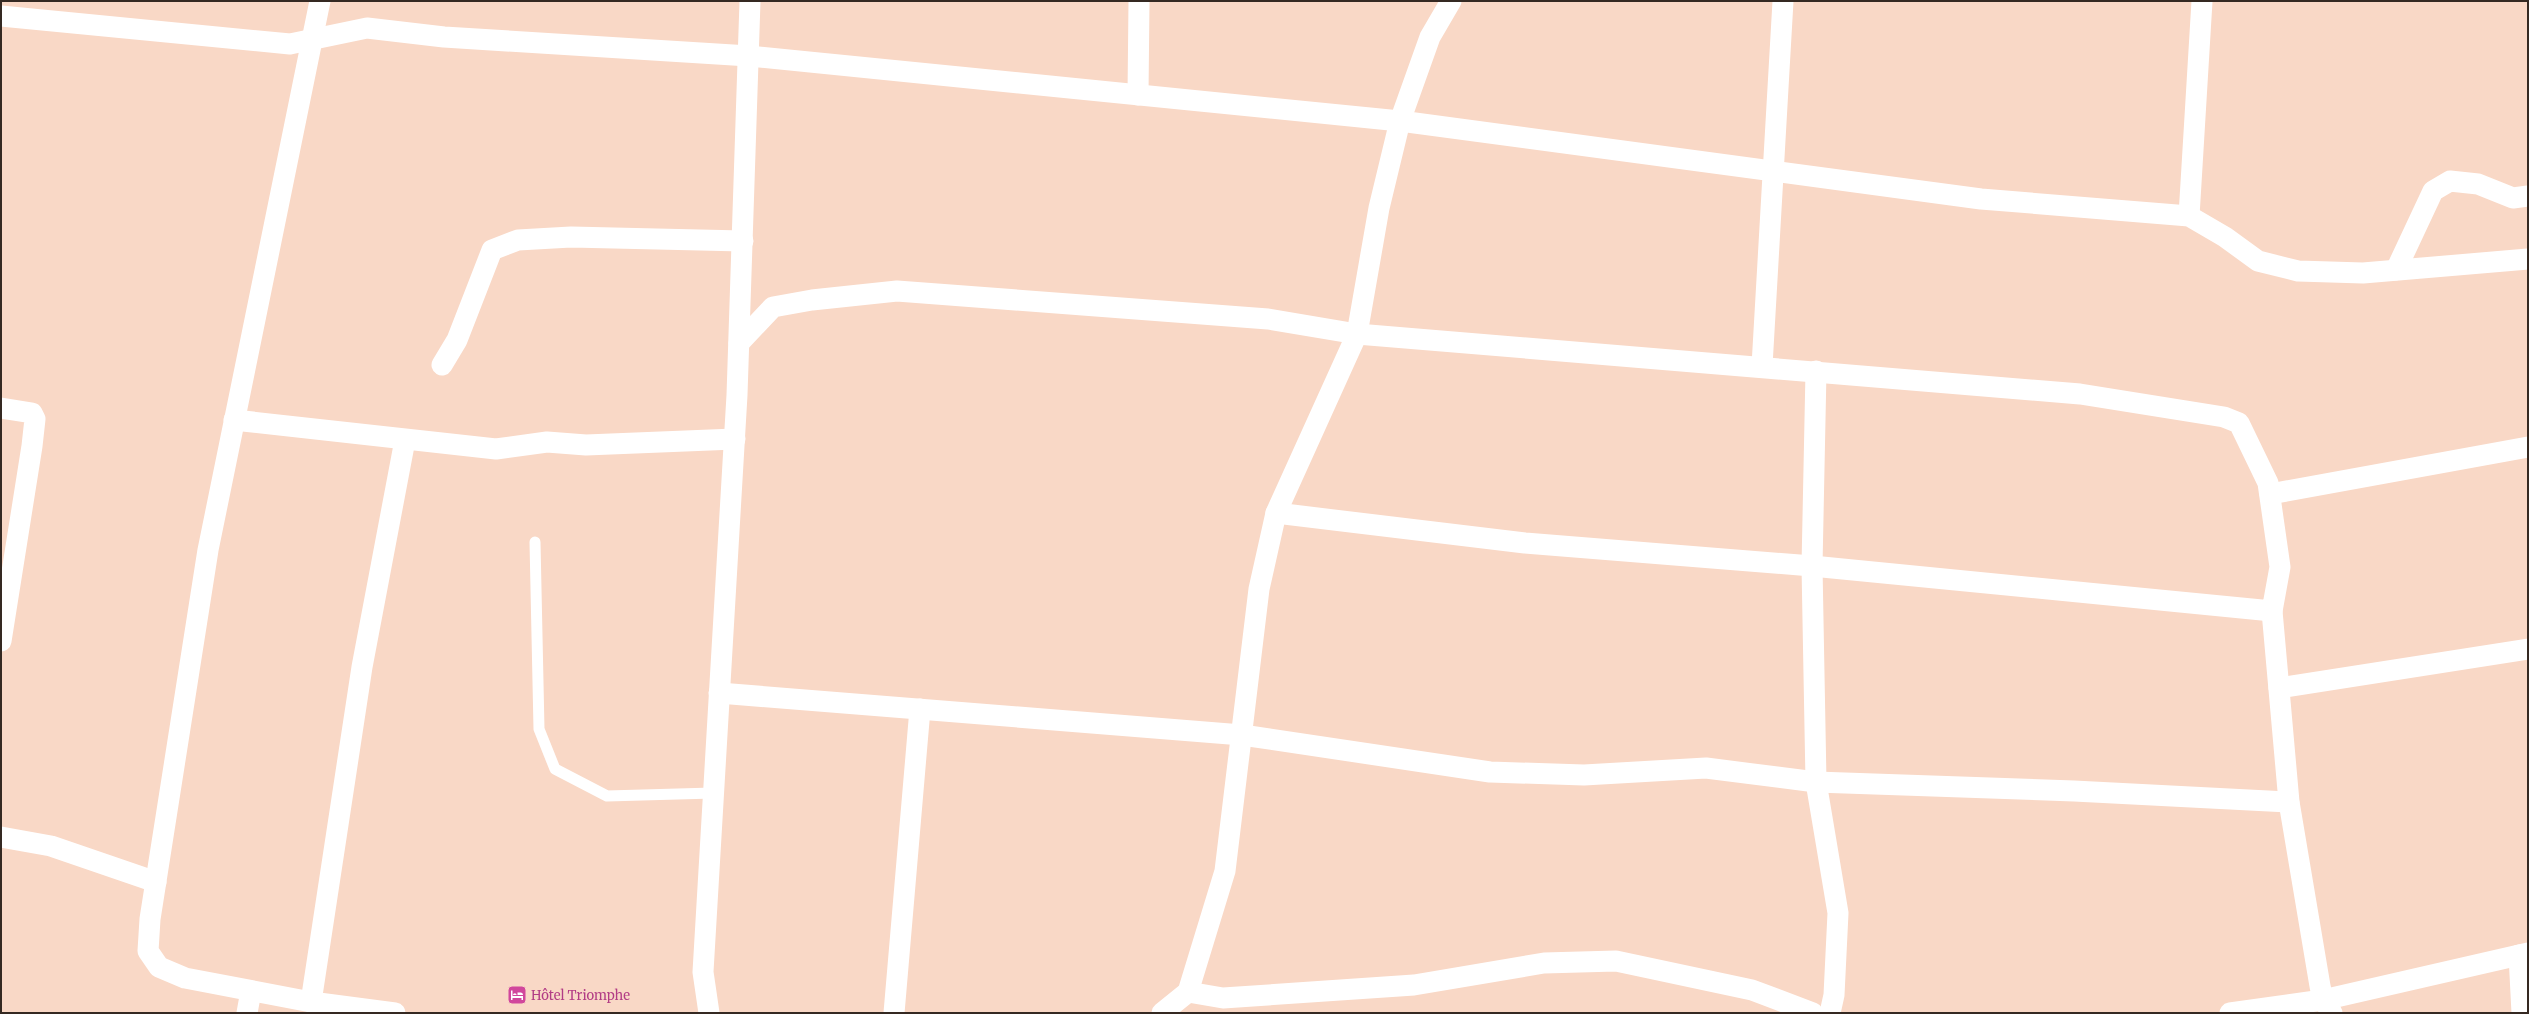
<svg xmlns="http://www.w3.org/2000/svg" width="2529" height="1014" font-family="Merriweather,serif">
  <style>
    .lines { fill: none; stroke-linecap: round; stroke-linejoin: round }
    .lane { stroke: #fff; stroke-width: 11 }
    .street { stroke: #fff; stroke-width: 21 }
    .labels { text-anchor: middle; stroke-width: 3.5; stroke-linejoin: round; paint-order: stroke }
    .hotel-label { font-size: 13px; fill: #b23c85; stroke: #f9d8c6; text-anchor: start }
  </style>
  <rect width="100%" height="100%" fill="#f9d8c6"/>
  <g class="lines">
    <polyline class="lane" points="535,542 539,729 555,769 607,796 713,793"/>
    <g class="street">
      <polyline points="320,1 208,550 150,919 148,951 159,967 185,978 311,1002 395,1013"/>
      <polyline points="1,16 290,44 367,28 444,37 749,56 1400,121 1981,199 2189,216 2225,237 2258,261 2298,271 2363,273 2528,259"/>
      <polyline points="1138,95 1139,1"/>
      <polyline points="2189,216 2202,1"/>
      <polyline points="2396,270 2433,191 2450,181 2478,184 2513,198 2528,196"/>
      <polyline points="739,343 773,307 812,300 897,291 1268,319 1357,334 2080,394 2224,417 2239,423 2268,483 2280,567 2272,611 1812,566 1525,543 1276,513"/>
      <polyline points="442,365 457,340 492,250 518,240 571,237 743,241"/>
      <polyline points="1762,366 1783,1"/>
      <polyline points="1816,371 1812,566 1816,782 1838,913 1834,995 1830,1013"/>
      <polyline points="1,408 32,413 35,419 32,446 1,641"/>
      <polyline points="234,420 496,449 547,442 586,445 735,439"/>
      <polyline points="2270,494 2528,447"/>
      <polyline points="2272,611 2289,802 2320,986 2323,1000 2332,1013"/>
      <polyline points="2279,688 2528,649"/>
      <polyline points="719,693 1242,735 1490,772 1584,775 1706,768 1816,782 2074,791 2289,802"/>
      <polyline points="1,837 51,846 156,882"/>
      <polyline points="2519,955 2522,1013"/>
      <polyline points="1188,992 1223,998 1414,985 1544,963 1616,961 1752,990 1813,1013"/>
      <polyline points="311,1002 362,667 405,440"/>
      <polyline points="247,1013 251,991"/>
      <polyline points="709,1013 703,972 737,395 750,1"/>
      <polyline points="894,1013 920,709"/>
      <polyline points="1162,1013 1188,992 1225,871 1259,589 1276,513 1357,334 1379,208 1400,121 1430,37 1451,1"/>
      <polyline points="2230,1013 2323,1000 2528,953"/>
    </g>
  </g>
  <defs>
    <g id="hotel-square" transform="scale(1)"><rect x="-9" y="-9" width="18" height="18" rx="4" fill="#d1479c" stroke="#f9d8c6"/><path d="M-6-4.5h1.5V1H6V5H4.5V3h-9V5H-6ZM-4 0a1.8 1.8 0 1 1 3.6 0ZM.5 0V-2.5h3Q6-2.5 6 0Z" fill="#fff"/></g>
  </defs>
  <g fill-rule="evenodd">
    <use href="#hotel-square" x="517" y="995"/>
  </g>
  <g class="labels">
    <g class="hotel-label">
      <text x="531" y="1000">Hôtel Triomphe</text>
    </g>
  </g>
  <rect width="2529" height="1014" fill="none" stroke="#352922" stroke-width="4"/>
</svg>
